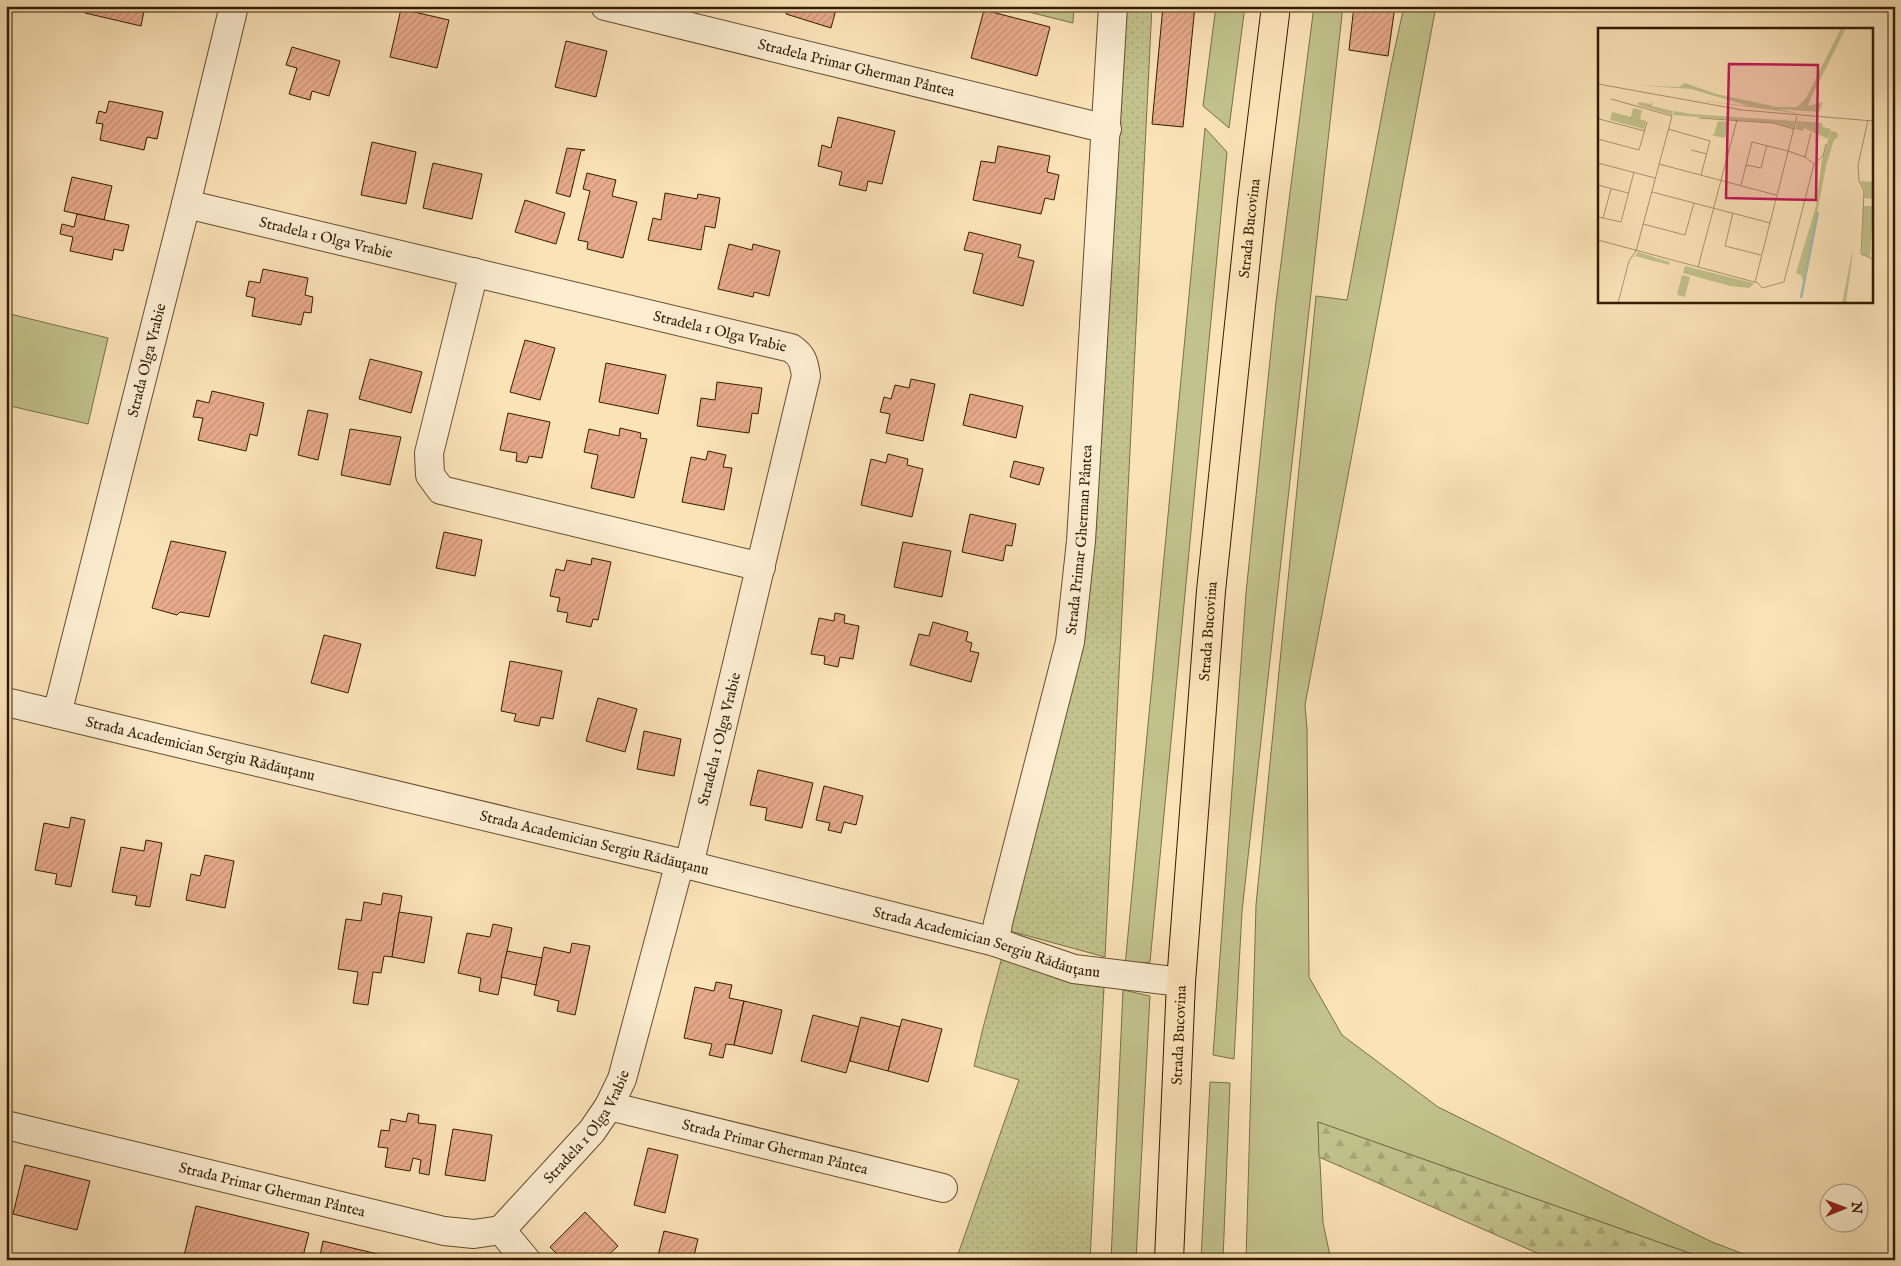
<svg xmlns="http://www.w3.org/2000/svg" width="1901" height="1266" font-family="'IM FELL English',serif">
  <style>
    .grass { fill: #c2c38c; stroke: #7a7046 }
    .forest { fill: url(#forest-firs); stroke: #7a7046 }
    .garden { fill: url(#garden-dots); stroke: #7a7046 }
    .building { fill: url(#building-hatch); stroke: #321d01 }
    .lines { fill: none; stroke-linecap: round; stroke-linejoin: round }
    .minor-casing { stroke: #644e2f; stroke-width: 30 }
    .major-casing { stroke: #321d01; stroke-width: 30 }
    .minor { stroke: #fcedd1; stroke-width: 28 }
    .major { stroke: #fbe3b8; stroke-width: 28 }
    .labels { text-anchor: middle; stroke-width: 4; stroke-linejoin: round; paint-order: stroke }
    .street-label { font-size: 15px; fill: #321d01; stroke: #fcedd1 }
    .inset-river { fill: none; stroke: #a0bdb6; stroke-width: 2.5 }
    .inset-road { fill: none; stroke: #ab946f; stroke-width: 1 }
    .view { fill: #c2185b; fill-opacity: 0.15; stroke: #c2185b; stroke-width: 2.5 }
    .inset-edge { fill: none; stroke: #321d01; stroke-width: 2.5 }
  </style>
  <defs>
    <pattern id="forest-firs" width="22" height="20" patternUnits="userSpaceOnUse" patternTransform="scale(1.25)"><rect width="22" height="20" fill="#c2c38c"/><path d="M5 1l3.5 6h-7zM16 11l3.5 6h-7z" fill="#a7a777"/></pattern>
    <pattern id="garden-dots" width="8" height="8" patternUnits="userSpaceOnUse" patternTransform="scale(1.25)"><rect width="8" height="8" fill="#c2c38c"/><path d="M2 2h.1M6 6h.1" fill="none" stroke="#a7a777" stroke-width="1.8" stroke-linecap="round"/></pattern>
    <pattern id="building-hatch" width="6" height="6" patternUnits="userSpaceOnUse" patternTransform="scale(1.25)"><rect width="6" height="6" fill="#e8ab8b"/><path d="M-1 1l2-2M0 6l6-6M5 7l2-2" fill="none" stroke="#c79376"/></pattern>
  </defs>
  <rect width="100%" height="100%" fill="#fbe3b8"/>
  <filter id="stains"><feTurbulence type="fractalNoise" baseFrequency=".004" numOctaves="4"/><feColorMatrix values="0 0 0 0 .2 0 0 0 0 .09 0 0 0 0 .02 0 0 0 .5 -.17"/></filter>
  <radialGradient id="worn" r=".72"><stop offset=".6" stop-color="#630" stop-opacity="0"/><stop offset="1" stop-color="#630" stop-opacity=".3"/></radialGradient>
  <g class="grass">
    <polygon points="1005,6 1074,6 1073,23"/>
    <polygon points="1216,6 1245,6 1229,128 1203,106"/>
    <polygon points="1314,6 1343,6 1242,911 1234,1059 1213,1055 1246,593 1276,302"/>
    <polygon points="1404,6 1436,6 1305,705 1307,728 1309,977 1342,1035 1438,1107 1712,1242 1749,1256 1748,1260 1709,1260 1318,1122 1323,1223 1331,1260 1246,1260 1256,905 1316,296 1347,300 1391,66"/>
    <polygon points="1205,128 1227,152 1150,962 1125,966"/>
    <polygon points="6,313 108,338 88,424 6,405"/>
    <polygon points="1123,990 1150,996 1136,1260 1111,1260"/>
    <polygon points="1210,1082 1230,1083 1223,1260 1201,1260"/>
  </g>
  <polygon class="forest" points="1318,1122 1709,1260 1553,1260 1319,1157"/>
  <g class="garden">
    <polygon points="1126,6 1152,6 1105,957 1010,931 1080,647"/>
    <polygon points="1002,957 1104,987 1090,1260 956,1260 1019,1080 974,1066 983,1028"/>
  </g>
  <g class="building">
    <polygon points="87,6 145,6 141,26 85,13"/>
    <polygon points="788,6 837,6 831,28 786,14"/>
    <polygon points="1163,6 1195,6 1183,127 1152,124"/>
    <polygon points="1354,6 1395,6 1388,56 1349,50"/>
    <polygon points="401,9 449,20 437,68 390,57"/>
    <polygon points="984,10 1050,27 1037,76 971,58"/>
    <polygon points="566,41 607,51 596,97 555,87"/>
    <polygon points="292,47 340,61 329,96 312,91 310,100 289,94 297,68 286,65"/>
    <polygon points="109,101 163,112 157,139 147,137 144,150 100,140 103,124 96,123 99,111 106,113"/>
    <polygon points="838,117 895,131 882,184 868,181 866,191 839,185 842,172 818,166 822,145 831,148"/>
    <polygon points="372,142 416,152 406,204 361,195"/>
    <polygon points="998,146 1050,156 1047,172 1059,175 1054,200 1045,198 1041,214 973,200 981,161 995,163"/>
    <polygon points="567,148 585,150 581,151 570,197 556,193"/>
    <polygon points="433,163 482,174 472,219 423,208"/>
    <polygon points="587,173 616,180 612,196 637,202 623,258 587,249 588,242 578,240 590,191 583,189"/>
    <polygon points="72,177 112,186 104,220 64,211"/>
    <polygon points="665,193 697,199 698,194 720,198 715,228 705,226 701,250 648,240 653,218 661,220"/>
    <polygon points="525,200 565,213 556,244 515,232"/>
    <polygon points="77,214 129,225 123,251 114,249 112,260 70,251 73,237 60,234 62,224 74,227"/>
    <polygon points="969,232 1021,245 1018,257 1034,261 1023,306 973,293 983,254 964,250"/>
    <polygon points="729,244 752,250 753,244 780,251 769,296 754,292 753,297 718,289"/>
    <polygon points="263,269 308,278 305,295 313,297 311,313 304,312 301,325 252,316 255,298 246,296 249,281 260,283"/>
    <polygon points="525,340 555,348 540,400 510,392"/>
    <polygon points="370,359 422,372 411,413 359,399"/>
    <polygon points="606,363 666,375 658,414 599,402"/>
    <polygon points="911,379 935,384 923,441 886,433 890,414 880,412 884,397 891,399 895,385 909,388"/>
    <polygon points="717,382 762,388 758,414 752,413 749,433 697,426 701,398 715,400"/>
    <polygon points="212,391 264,403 257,436 250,434 246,451 198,440 203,418 193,417 197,400 209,403"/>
    <polygon points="970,394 1023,406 1016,438 963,425"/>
    <polygon points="308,410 328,414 318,460 298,455"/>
    <polygon points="508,413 550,422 542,458 529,456 527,463 516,461 517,453 500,450"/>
    <polygon points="620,428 641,433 640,438 647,439 634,498 591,488 598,455 584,452 589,429 619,436"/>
    <polygon points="350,429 401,437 390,485 341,475"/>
    <polygon points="708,451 726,455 723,467 732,468 724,510 682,502 691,457 706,460"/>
    <polygon points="888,454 908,459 907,465 923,469 912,517 861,505 871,459 886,463"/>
    <polygon points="1014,461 1044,468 1039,485 1010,477"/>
    <polygon points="970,514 1016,524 1012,546 1006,545 1003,561 962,552"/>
    <polygon points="444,532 482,540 475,576 436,568"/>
    <polygon points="171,541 226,552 209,617 180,612 177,615 152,608"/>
    <polygon points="903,542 951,551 942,597 894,587"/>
    <polygon points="592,558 611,562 598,620 593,619 591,627 566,622 568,613 557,611 560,598 550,596 556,569 564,571 567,560 591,565"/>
    <polygon points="835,613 845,615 844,623 859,626 853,659 840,657 838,667 824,664 825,656 811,654 819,618 834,621"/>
    <polygon points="933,622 968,632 966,641 972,643 970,651 979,653 971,682 910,665 919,634 929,636"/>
    <polygon points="324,635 361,644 348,693 311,683"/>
    <polygon points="510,661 562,671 553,719 541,717 539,726 514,721 516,714 501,711"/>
    <polygon points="598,698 637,709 625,752 586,741"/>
    <polygon points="644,731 681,739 674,776 637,769"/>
    <polygon points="758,770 813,783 802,828 765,820 767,808 750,805"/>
    <polygon points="824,786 863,796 856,825 844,822 841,833 828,830 830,823 816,820"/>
    <polygon points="71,817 85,820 71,887 55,884 57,874 35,870 44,823 69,828"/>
    <polygon points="146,840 162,843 150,907 135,905 137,896 112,892 121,847 144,851"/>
    <polygon points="205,855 234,861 225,908 186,900 191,874 200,876"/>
    <polygon points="383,893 402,896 392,957 384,956 381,973 373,972 368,1005 353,1003 358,972 338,969 346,919 361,921 364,902 381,905"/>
    <polygon points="399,912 432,917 424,963 392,957"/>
    <polygon points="493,924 512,928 498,995 479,991 481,978 458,973 467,933 490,937"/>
    <polygon points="572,943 590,946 575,1015 557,1011 559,1001 534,995 544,947 570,953"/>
    <polygon points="507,951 542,958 536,985 501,977"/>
    <polygon points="716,982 732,985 729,998 744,1001 734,1045 726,1044 723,1058 709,1055 712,1044 684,1038 695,987 714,991"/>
    <polygon points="744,1001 782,1010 772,1054 734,1045"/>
    <polygon points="813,1015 859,1027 846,1073 801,1061"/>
    <polygon points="861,1017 900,1027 888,1071 850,1061"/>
    <polygon points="902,1019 942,1029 928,1082 888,1071"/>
    <polygon points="408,1113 419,1115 418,1123 436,1125 429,1175 419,1173 421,1160 413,1158 410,1171 385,1167 388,1148 378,1147 381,1130 389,1131 391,1119 406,1122"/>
    <polygon points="453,1129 492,1135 485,1181 445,1175"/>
    <polygon points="648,1148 678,1155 665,1213 634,1205"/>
    <polygon points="25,1165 90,1181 77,1230 13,1214"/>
    <polygon points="196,1206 309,1233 302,1260 183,1260"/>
    <polygon points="585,1212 618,1246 603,1260 563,1260 550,1247"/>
    <polygon points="664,1231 698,1239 693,1260 657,1260"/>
    <polygon points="323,1241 386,1256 385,1260 319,1260"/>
  </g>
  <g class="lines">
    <g class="minor-casing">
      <g id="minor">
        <path id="s1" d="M605 6 1107 129"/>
        <path id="s2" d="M186 204 791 348C803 356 804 363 806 376L689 865"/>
        <polyline points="474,272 429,453 430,475 441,490 761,567"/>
        <path id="s3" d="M6 702 689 865 995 942 1074 969 1181 982"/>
        <path id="s4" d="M57 714 186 204 234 6"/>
        <path id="s5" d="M995 942 998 923 1070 642 1081 541 1113 6"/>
        <path id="s6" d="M609 1106 943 1188"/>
        <path id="s7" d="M6 1125 444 1231 474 1234 501 1230"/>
        <path id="s8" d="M501 1230 592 1131 609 1106 622 1079 680 862"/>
        <polyline points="501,1230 526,1260"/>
      </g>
    </g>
    <g class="major-casing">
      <g id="major">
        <path id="s9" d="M1169 1260 1181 982 1211 591 1252 201 1276 6"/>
      </g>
    </g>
    <use href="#minor" class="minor"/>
    <use href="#major" class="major"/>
  </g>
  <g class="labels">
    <g class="street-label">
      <text dy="5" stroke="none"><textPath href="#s1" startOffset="259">Stradela Primar Gherman Pântea</textPath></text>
      <text dy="5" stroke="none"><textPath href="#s9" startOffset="1035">Strada Bucovina</textPath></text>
      <text dy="5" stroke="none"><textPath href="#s2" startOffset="144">Stradela 1 Olga Vrabie</textPath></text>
      <text dy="5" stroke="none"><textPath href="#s2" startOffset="549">Stradela 1 Olga Vrabie</textPath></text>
      <text dy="5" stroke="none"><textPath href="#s4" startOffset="365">Strada Olga Vrabie</textPath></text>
      <text dy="5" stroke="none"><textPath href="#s5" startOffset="412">Strada Primar Gherman Pântea</textPath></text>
      <text dy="5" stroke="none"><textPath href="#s9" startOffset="630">Strada Bucovina</textPath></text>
      <text transform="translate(719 739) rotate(-76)" y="5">Stradela 1 Olga Vrabie</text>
      <text dy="5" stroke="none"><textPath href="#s3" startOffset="200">Strada Academician Sergiu Rădăuțanu</textPath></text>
      <text dy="5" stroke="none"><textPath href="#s3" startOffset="605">Strada Academician Sergiu Rădăuțanu</textPath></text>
      <text dy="5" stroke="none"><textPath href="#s3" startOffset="1010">Strada Academician Sergiu Rădăuțanu</textPath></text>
      <text dy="5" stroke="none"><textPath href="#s9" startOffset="225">Strada Bucovina</textPath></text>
      <text dy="5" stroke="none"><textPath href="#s8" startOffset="135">Stradela 1 Olga Vrabie</textPath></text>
      <text dy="5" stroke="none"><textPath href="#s6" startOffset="171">Strada Primar Gherman Pântea</textPath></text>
      <text dy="5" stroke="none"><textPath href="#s7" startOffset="274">Strada Primar Gherman Pântea</textPath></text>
    </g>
  </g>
  <g transform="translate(1598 28)">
    <rect width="275" height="275" fill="#fbe3b8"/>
    <path d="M219 48 210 78 225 74 221 84 180 81 204 86 83 70 151 78 93 61 36 57 81 59 87 55 118 66 180 79H199L208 70ZM35 80 44 82 42 91 48 93 46 101 12 92 14 84 33 89ZM120 93 131 94 127 110 113 107 116 106ZM262 153 275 154V171L266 170 267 162ZM265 178H275L272 229 264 227ZM255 223 248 275H244L253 230ZM40 224 72 234 71 237 37 228 33 233ZM87 238 155 255 156 256 151 260 132 258 85 245ZM84 247 92 249 87 269 79 267Z" fill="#c2c38c"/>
    <path d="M243 0H248L209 78 219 48ZM233 103 239 104 240 109 236 112 228 138 203 270 205 253 203 247 198 245 218 178 224 132Z" fill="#c2c38c"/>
    <path d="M55 73 54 78 75 83 74 87 40 77V74L53 76ZM76 83 94 86 197 93 195 100 175 95 75 87ZM199 93 224 95 225 99 233 101 230 111 206 100 205 103 197 101Z" fill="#c2c38c"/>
    <path class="inset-river" d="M203 270 220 184"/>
    <path class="inset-road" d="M0 56 144 82 275 93M13 71 74 88 38 223 31 233 20 275M101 90 175 95 196 101M270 92 260 137 261 153 266 163 263 226 275 231M0 95 1 91 47 103M70 101 112 113 103 147M0 111 41 122 49 94M93 122 109 126M190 123 207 129 216 136M207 129 213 105M0 135 57 150M61 136 178 167M148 137 163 140 169 117M0 157 30 165M143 157 154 114 190 123M54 164 172 195M135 185 127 218 163 227M0 189 23 194 36 144M5 190 13 161M45 196 87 207 96 175M0 212 160 255 164 260M100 239 139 92M157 254 199 88M164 260 186 254 216 136 225 128 228 116"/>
    <path class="view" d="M131 36 220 37 218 172 128 170Z"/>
    <rect width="275" height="275" class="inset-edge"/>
  </g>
  <rect width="1901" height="1266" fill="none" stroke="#fbe3b8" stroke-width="25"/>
  <rect x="8" y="8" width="1886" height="1251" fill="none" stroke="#321d01" stroke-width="2.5"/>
  <rect x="12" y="12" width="1876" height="1241" fill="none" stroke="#321d01"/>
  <g transform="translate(1844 1208) rotate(89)"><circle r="24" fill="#fcedd1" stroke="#ab9a7e"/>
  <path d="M0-4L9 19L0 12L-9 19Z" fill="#8f2418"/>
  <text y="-8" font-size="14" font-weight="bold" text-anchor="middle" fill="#321d01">N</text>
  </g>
  <rect width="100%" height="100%" filter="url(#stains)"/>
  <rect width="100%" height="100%" fill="url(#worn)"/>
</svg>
